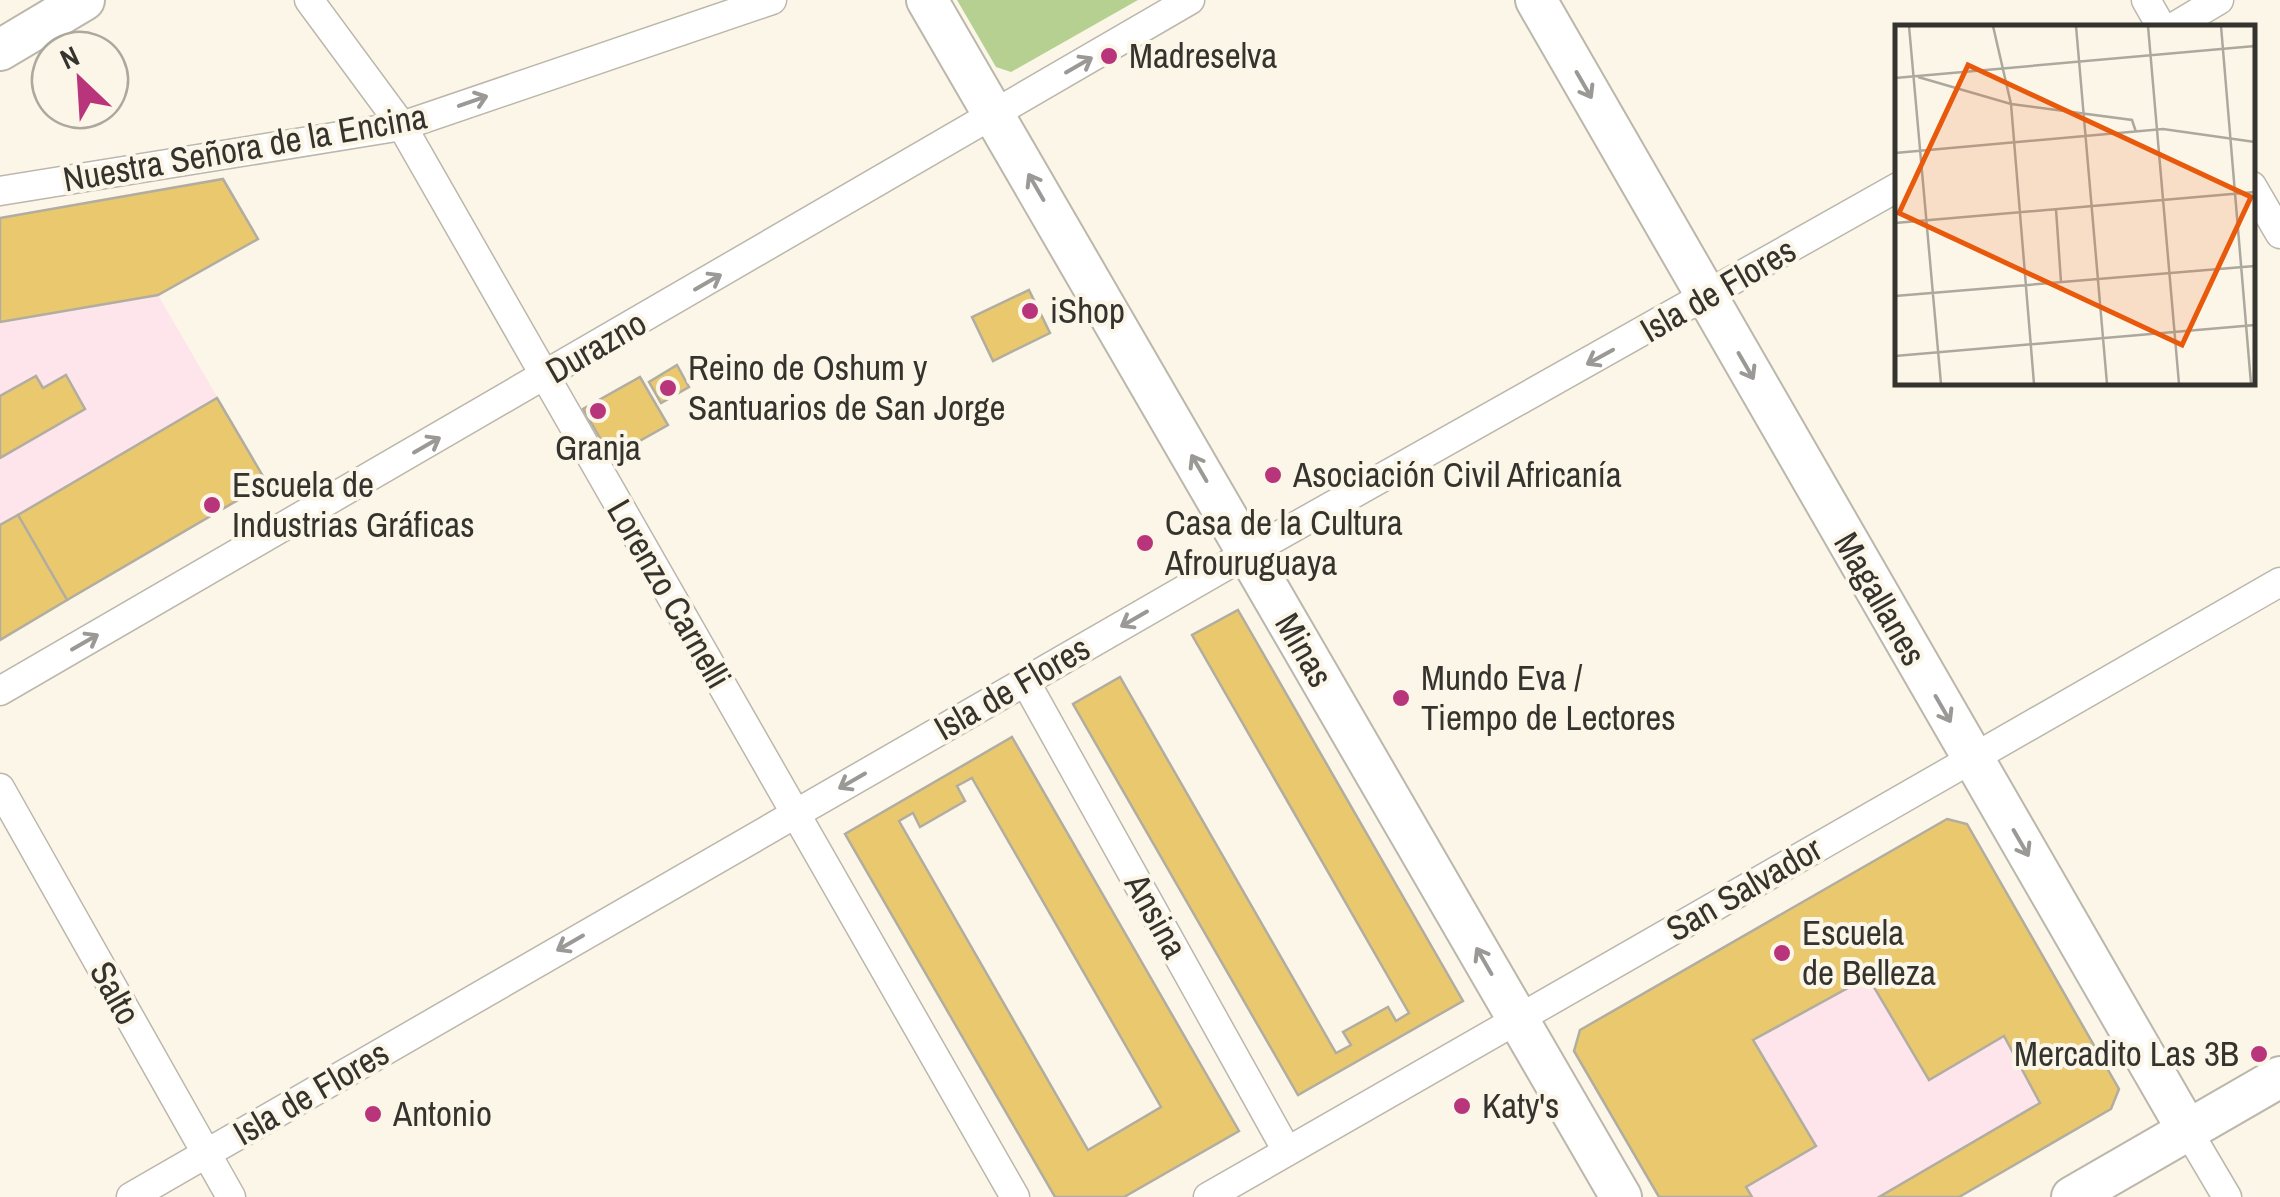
<svg xmlns="http://www.w3.org/2000/svg" width="2280" height="1197" font-family="'Archivo Narrow',sans-serif">
  <style>
    .education { fill: #fee4eb }
    .green { fill: #b6d091 }
    .building { fill: #eac96e; stroke: #b1ada0; stroke-width: 2.5; fill-rule: evenodd }
    .lines { fill: none; stroke-linecap: round; stroke-linejoin: round }
    .street-casing { stroke: #bcb7ab; stroke-width: 31 }
    .secondary-casing { stroke: #bcb7ab; stroke-width: 44 }
    .street { stroke: #fff; stroke-width: 28 }
    .secondary { stroke: #fff; stroke-width: 40 }
    .oneway { stroke: #9a9996 }
    .poi-dot { fill: #b9357b; stroke: #fbf6e8; stroke-width: 4 }
    .labels { text-anchor: middle; stroke-width: 8; stroke-linejoin: round; paint-order: stroke }
    .poi-label { font-size: 35px; fill: #35332e; stroke: #fbf6e8; text-anchor: start }
    .street-label { font-size: 35px; fill: #35332e; stroke: #fbf6e8 }
    .inset-road { fill: none; stroke: #aca89e; stroke-width: 2.5 }
    .view { fill: #e8590c; fill-opacity: 0.15; stroke: #e8590c; stroke-width: 5 }
    .inset-edge { fill: none; stroke: #35332e; stroke-width: 5 }
  </style>
  <rect width="100%" height="100%" fill="#fbf6e8"/>
  <g class="education">
    <polygon points="223,179 258,239 158,295 267,483 0,640 0,218"/>
    <polygon points="1947,819 1967,824 2119,1089 2111,1109 1959,1197 1659,1197 1574,1051 1581,1030"/>
  </g>
  <polygon class="green" points="957,0 1138,0 1011,72 996,67"/>
  <g class="building">
    <polygon points="223,179 258,239 158,295 0,322 0,218"/>
    <polygon points="1029,290 1050,333 993,361 972,317"/>
    <polygon points="677,365 689,387 661,403 649,382"/>
    <polygon points="66,375 85,409 0,458 0,396 36,376 43,388"/>
    <polygon points="640,377 668,425 611,457 583,409"/>
    <polygon points="217,398 267,483 67,600 18,515"/>
    <polygon points="18,515 67,600 0,640 0,525"/>
    <polygon points="1238,610 1463,1001 1298,1095 1073,704 1120,677 1336,1053 1351,1045 1343,1032 1388,1007 1396,1021 1409,1013 1192,635"/>
    <path d="M1012 737 1239 1131 1124 1197H1055L845 834ZM972 778 1161 1107 1088 1150 899 821 913 813 920 827 965 801 957 786Z"/>
    <polygon points="1947,819 1967,824 2119,1089 2111,1109 1959,1197 1879,1197 2040,1103 2004,1036 1929,1080 1868,977 1753,1040 1816,1146 1746,1187 1752,1197 1659,1197 1574,1051 1580,1030"/>
  </g>
  <g class="lines">
    <g class="street-casing">
      <g id="street">
        <polyline points="309,0 402,126 1015,1197"/>
        <polyline points="2146,0 2162,28"/>
        <polyline points="2172,28 2219,0"/>
        <polyline points="2252,186 2280,234"/>
        <polyline points="0,191 402,126 772,0"/>
        <polyline points="1025,681 1287,1151"/>
        <polyline points="0,691 1190,0"/>
        <polyline points="0,788 231,1197"/>
        <polyline points="2188,1131 2227,1197"/>
        <polyline points="131,1197 1248,553 1898,187"/>
        <polyline points="1208,1197 2280,582"/>
      </g>
    </g>
    <g class="secondary-casing">
      <g id="secondary">
        <polyline points="927,0 1621,1197"/>
        <polyline points="1536,0 2188,1131"/>
        <polyline points="0,50 84,0"/>
        <polyline points="2072,1197 2280,1077"/>
      </g>
    </g>
    <use href="#street" class="street"/>
    <use href="#secondary" class="secondary"/>
  </g>
  <defs><path id="oneway-shaft" d="M-6 0H5M1.5-3L5.5 0L1.5 3" fill="none" stroke-width="1.6" stroke-linecap="round" stroke-linejoin="round" transform="scale(2.5)"/></defs>
  <g class="oneway">
    <use href="#oneway-shaft" transform="translate(1079 65) rotate(-30)"/>
    <use href="#oneway-shaft" transform="translate(1584 85) rotate(60)"/>
    <use href="#oneway-shaft" transform="translate(473 101) rotate(-19)"/>
    <use href="#oneway-shaft" transform="translate(1036 187) rotate(-120)"/>
    <use href="#oneway-shaft" transform="translate(708 282) rotate(-30)"/>
    <use href="#oneway-shaft" transform="translate(1600 357) rotate(151)"/>
    <use href="#oneway-shaft" transform="translate(1746 366) rotate(60)"/>
    <use href="#oneway-shaft" transform="translate(427 445) rotate(-30)"/>
    <use href="#oneway-shaft" transform="translate(1199 468) rotate(-120)"/>
    <use href="#oneway-shaft" transform="translate(1134 619) rotate(150)"/>
    <use href="#oneway-shaft" transform="translate(85 642) rotate(-30)"/>
    <use href="#oneway-shaft" transform="translate(1943 709) rotate(60)"/>
    <use href="#oneway-shaft" transform="translate(852 781) rotate(150)"/>
    <use href="#oneway-shaft" transform="translate(2021 843) rotate(60)"/>
    <use href="#oneway-shaft" transform="translate(570 943) rotate(150)"/>
    <use href="#oneway-shaft" transform="translate(1484 961) rotate(-120)"/>
  </g>
  <g class="poi-dot">
    <circle cx="1109" cy="56" r="10"/>
    <circle cx="1030" cy="311" r="10"/>
    <circle cx="668" cy="388" r="10"/>
    <circle cx="598" cy="411" r="10"/>
    <circle cx="1273" cy="475" r="10"/>
    <circle cx="212" cy="505" r="10"/>
    <circle cx="1145" cy="543" r="10"/>
    <circle cx="1401" cy="698" r="10"/>
    <circle cx="1782" cy="953" r="10"/>
    <circle cx="2259" cy="1054" r="10"/>
    <circle cx="1462" cy="1106" r="10"/>
    <circle cx="373" cy="1114" r="10"/>
  </g>
  <g class="labels">
    <g class="poi-label">
      <text x="1129" y="68">Madreselva</text>
      <text x="1050" y="323">iShop</text>
      <text x="688" y="380">Reino de Oshum y<tspan x="688" dy="40">Santuarios de San Jorge</tspan></text>
      <text x="598" y="460" text-anchor="middle">Granja</text>
      <text x="1293" y="487">Asociación Civil Africanía</text>
      <text x="232" y="497">Escuela de<tspan x="232" dy="40">Industrias Gráficas</tspan></text>
      <text x="1165" y="535">Casa de la Cultura<tspan x="1165" dy="40">Afrouruguaya</tspan></text>
      <text x="1421" y="690">Mundo Eva /<tspan x="1421" dy="40">Tiempo de Lectores</tspan></text>
      <text x="1802" y="945">Escuela<tspan x="1802" dy="40">de Belleza</tspan></text>
      <text x="2239" y="1066" text-anchor="end">Mercadito Las 3B</text>
      <text x="1482" y="1118">Katy's</text>
      <text x="393" y="1126">Antonio</text>
    </g>
    <g class="street-label">
      <text transform="translate(245 148) rotate(-10)" y="12">Nuestra Señora de la Encina</text>
      <text transform="translate(1718 290) rotate(-30)" y="12">Isla de Flores</text>
      <text transform="translate(596 347) rotate(-30)" y="12">Durazno</text>
      <text transform="translate(669 594) rotate(60)" y="12">Lorenzo Carnelli</text>
      <text transform="translate(1880 599) rotate(60)" y="12">Magallanes</text>
      <text transform="translate(1304 650) rotate(60)" y="12">Minas</text>
      <text transform="translate(1012 688) rotate(-30)" y="12">Isla de Flores</text>
      <text transform="translate(1744 889) rotate(-30)" y="12">San Salvador</text>
      <text transform="translate(1156 916) rotate(61)" y="12">Ansina</text>
      <text transform="translate(115 993) rotate(61)" y="12">Salto</text>
      <text transform="translate(311 1093) rotate(-30)" y="12">Isla de Flores</text>
    </g>
  </g>
  <g transform="translate(1895 25)">
    <rect width="360" height="360" fill="#fbf6e8"/>
    <path class="inset-road" d="M14 1 46 359M98 1 116 79 139 359M181 1 212 359M253 1 284 359M326 1 356 359M23 52 116 79 237 95 241 107M0 53 360 21M0 128 268 104 360 117M161 184 166 257M0 198 360 167M0 271 360 241M0 331 360 300"/>
    <path class="view" d="M73 40 356 172 287 320 4 188Z"/>
    <rect width="360" height="360" class="inset-edge"/>
  </g>
  <g transform="translate(80 80) rotate(335)"><circle r="48" fill="#fbf6e8" stroke="#aca89e" stroke-width="2.5"/>
  <path d="M0-8L18 38L0 25L-18 38Z" fill="#b9357b"/>
  <text y="-15" font-size="28" font-weight="bold" text-anchor="middle" fill="#35332e">N</text>
  </g>
</svg>
